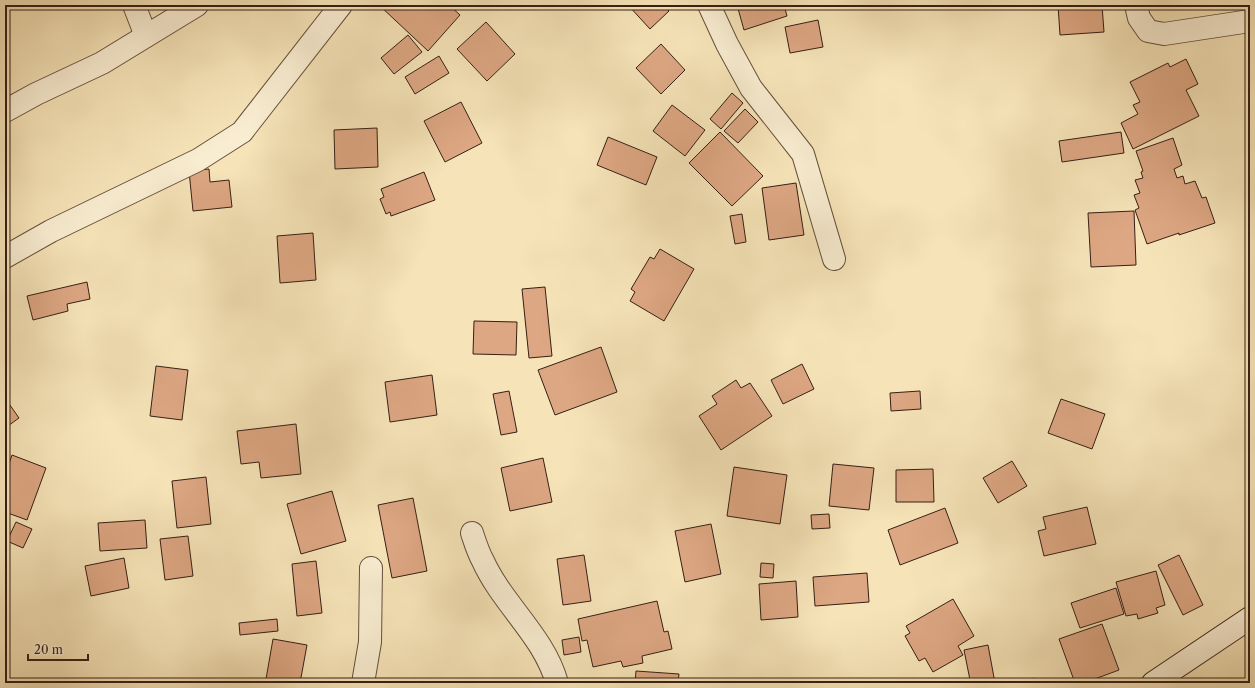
<svg xmlns="http://www.w3.org/2000/svg" width="1255" height="688" font-family="'Libre Caslon Text',serif">
  <style>
    .building { fill: #dda783; stroke: #361f14 }
    .lines { fill: none; stroke-linecap: round; stroke-linejoin: round }
    .minor-casing { stroke: #66503d; stroke-width: 24 }
    .secondary-casing { stroke: #361f14; stroke-width: 24 }
    .minor { stroke: #f9edd1; stroke-width: 22 }
    .secondary { stroke: #f9edd1; stroke-width: 22 }
  </style>
  <rect width="100%" height="100%" fill="#f6e4b8"/>
  <filter id="stains"><feTurbulence type="fractalNoise" baseFrequency=".005" numOctaves="4"/><feColorMatrix values="0 0 0 0 .2 0 0 0 0 .09 0 0 0 0 .02 0 0 0 .5 -.17"/></filter>
  <radialGradient id="worn" r=".72"><stop offset=".6" stop-color="#630" stop-opacity="0"/><stop offset="1" stop-color="#630" stop-opacity=".3"/></radialGradient>
  <g class="building">
    <polygon points="379,5 449,5 460,15 428,51"/>
    <polygon points="628,5 663,5 669,11 650,29"/>
    <polygon points="737,5 784,5 787,16 744,30"/>
    <polygon points="1058,5 1102,5 1104,32 1060,35"/>
    <polygon points="818,20 823,47 790,53 785,27"/>
    <polygon points="486,22 515,54 487,81 457,49"/>
    <polygon points="408,35 422,52 394,74 381,58"/>
    <polygon points="661,44 685,70 661,94 636,68"/>
    <polygon points="439,56 449,73 415,94 405,77"/>
    <polygon points="1186,59 1198,84 1186,90 1199,116 1133,149 1121,123 1138,114 1133,105 1140,102 1130,82 1168,63 1170,67"/>
    <polygon points="732,93 743,103 721,129 710,119"/>
    <polygon points="461,102 482,143 445,162 424,121"/>
    <polygon points="672,105 705,130 685,156 653,131"/>
    <polygon points="745,109 758,122 738,143 724,131"/>
    <polygon points="377,128 378,167 335,169 334,130"/>
    <polygon points="720,132 763,176 732,206 689,163"/>
    <polygon points="1121,132 1124,153 1062,162 1059,141"/>
    <polygon points="608,137 657,157 646,185 597,165"/>
    <polygon points="1173,138 1182,165 1174,169 1177,178 1183,176 1185,184 1195,181 1202,198 1206,197 1215,223 1179,235 1179,233 1147,244 1135,210 1139,208 1134,195 1140,193 1135,180 1143,178 1141,172 1143,171 1136,151"/>
    <polygon points="209,169 210,182 229,180 232,207 193,211 189,171"/>
    <polygon points="424,172 435,200 391,216 390,212 386,214 380,199 384,197 381,189"/>
    <polygon points="796,183 804,235 769,240 762,188"/>
    <polygon points="1134,211 1136,265 1091,267 1088,213"/>
    <polygon points="742,214 746,242 735,244 730,216"/>
    <polygon points="313,233 316,280 280,283 277,236"/>
    <polygon points="660,249 694,269 664,321 630,301 635,292 631,289 650,257 654,259"/>
    <polygon points="87,282 90,299 67,304 68,311 33,320 27,296"/>
    <polygon points="545,287 552,356 529,358 522,289"/>
    <polygon points="474,321 517,322 516,355 473,354"/>
    <polygon points="601,347 617,392 555,415 538,370"/>
    <polygon points="802,364 814,389 783,404 771,380"/>
    <polygon points="156,366 188,370 182,420 150,416"/>
    <polygon points="432,375 437,415 390,422 385,382"/>
    <polygon points="736,380 741,388 750,383 772,416 721,450 699,416 717,404 712,396"/>
    <polygon points="509,391 517,432 501,435 493,394"/>
    <polygon points="920,391 921,409 891,411 890,393"/>
    <polygon points="5,398 19,418 5,428"/>
    <polygon points="1061,399 1105,414 1092,449 1048,433"/>
    <polygon points="296,424 301,474 261,478 259,462 241,464 237,431"/>
    <polygon points="12,455 46,468 27,520 5,512 5,475"/>
    <polygon points="543,458 552,502 510,511 501,468"/>
    <polygon points="1012,461 1027,486 998,503 983,478"/>
    <polygon points="833,464 874,468 869,510 829,506"/>
    <polygon points="734,467 787,475 780,524 727,516"/>
    <polygon points="933,469 934,502 896,502 896,470"/>
    <polygon points="206,477 211,524 177,528 172,481"/>
    <polygon points="332,491 346,541 301,554 287,504"/>
    <polygon points="413,498 427,571 392,578 378,505"/>
    <polygon points="1087,507 1096,544 1044,556 1038,531 1046,529 1043,517"/>
    <polygon points="945,508 958,543 900,565 888,530"/>
    <polygon points="829,514 830,528 812,529 811,515"/>
    <polygon points="145,520 147,548 100,551 98,523"/>
    <polygon points="16,522 32,529 23,548 7,541"/>
    <polygon points="711,524 721,574 685,582 675,531"/>
    <polygon points="188,536 193,576 165,580 160,539"/>
    <polygon points="584,555 591,601 563,605 557,559"/>
    <polygon points="1179,555 1203,605 1183,615 1158,565"/>
    <polygon points="124,558 129,588 91,596 85,566"/>
    <polygon points="316,561 322,613 297,616 292,564"/>
    <polygon points="761,563 774,564 773,578 760,577"/>
    <polygon points="1156,571 1165,605 1156,608 1158,613 1138,619 1137,614 1126,616 1116,582"/>
    <polygon points="867,573 869,602 815,606 813,577"/>
    <polygon points="796,581 798,617 761,620 759,584"/>
    <polygon points="1116,588 1124,614 1080,628 1071,603"/>
    <polygon points="953,599 974,636 958,646 963,655 933,672 925,658 919,661 905,636 910,633 906,626"/>
    <polygon points="657,601 664,632 668,631 672,649 642,656 643,663 623,667 621,661 593,667 587,640 582,641 578,619"/>
    <polygon points="277,619 278,631 240,635 239,623"/>
    <polygon points="1102,624 1119,670 1084,683 1075,683 1059,639"/>
    <polygon points="579,637 581,652 564,655 562,640"/>
    <polygon points="273,639 307,645 300,683 266,679"/>
    <polygon points="988,645 995,683 978,683 978,679 970,680 964,650"/>
    <polygon points="636,671 679,674 678,683 635,683"/>
    <polygon points="1034,678 1036,683 1020,683"/>
  </g>
  <g class="lines">
    <g class="minor-casing">
      <g id="minor">
        <polyline points="134,5 146,36"/>
        <polyline points="709,5 727,44 751,88 803,154 834,259"/>
        <polyline points="1136,5 1139,18 1148,31 1164,34 1250,21"/>
        <polyline points="5,111 36,94 102,63 197,5"/>
        <polyline points="5,257 51,231 198,160 242,132 341,5"/>
        <path d="M472 533C475 542 478 552 483 561 503 605 544 636 557 683"/>
        <polyline points="363,683 370,642 371,568"/>
      </g>
    </g>
    <g class="secondary-casing">
      <polyline id="secondary" points="1153,683 1250,618"/>
    </g>
    <use href="#minor" class="minor"/>
    <use href="#secondary" class="secondary"/>
  </g>
  <rect width="1255" height="688" fill="none" stroke="#f6e4b8" stroke-width="20"/>
  <rect x="6" y="6" width="1243" height="676" fill="none" stroke="#361f14" stroke-width="2"/>
  <rect x="10" y="10" width="1235" height="668" fill="none" stroke="#361f14"/>
  <path d="M28 654v6h60v-6" fill="none" stroke="#361f14" stroke-width="2"/>
  <text x="34" y="654" font-size="12" fill="#361f14" stroke="#f9edd1" stroke-width="3" paint-order="stroke">20 m</text>
  <rect width="100%" height="100%" filter="url(#stains)"/>
  <rect width="100%" height="100%" fill="url(#worn)"/>
</svg>
